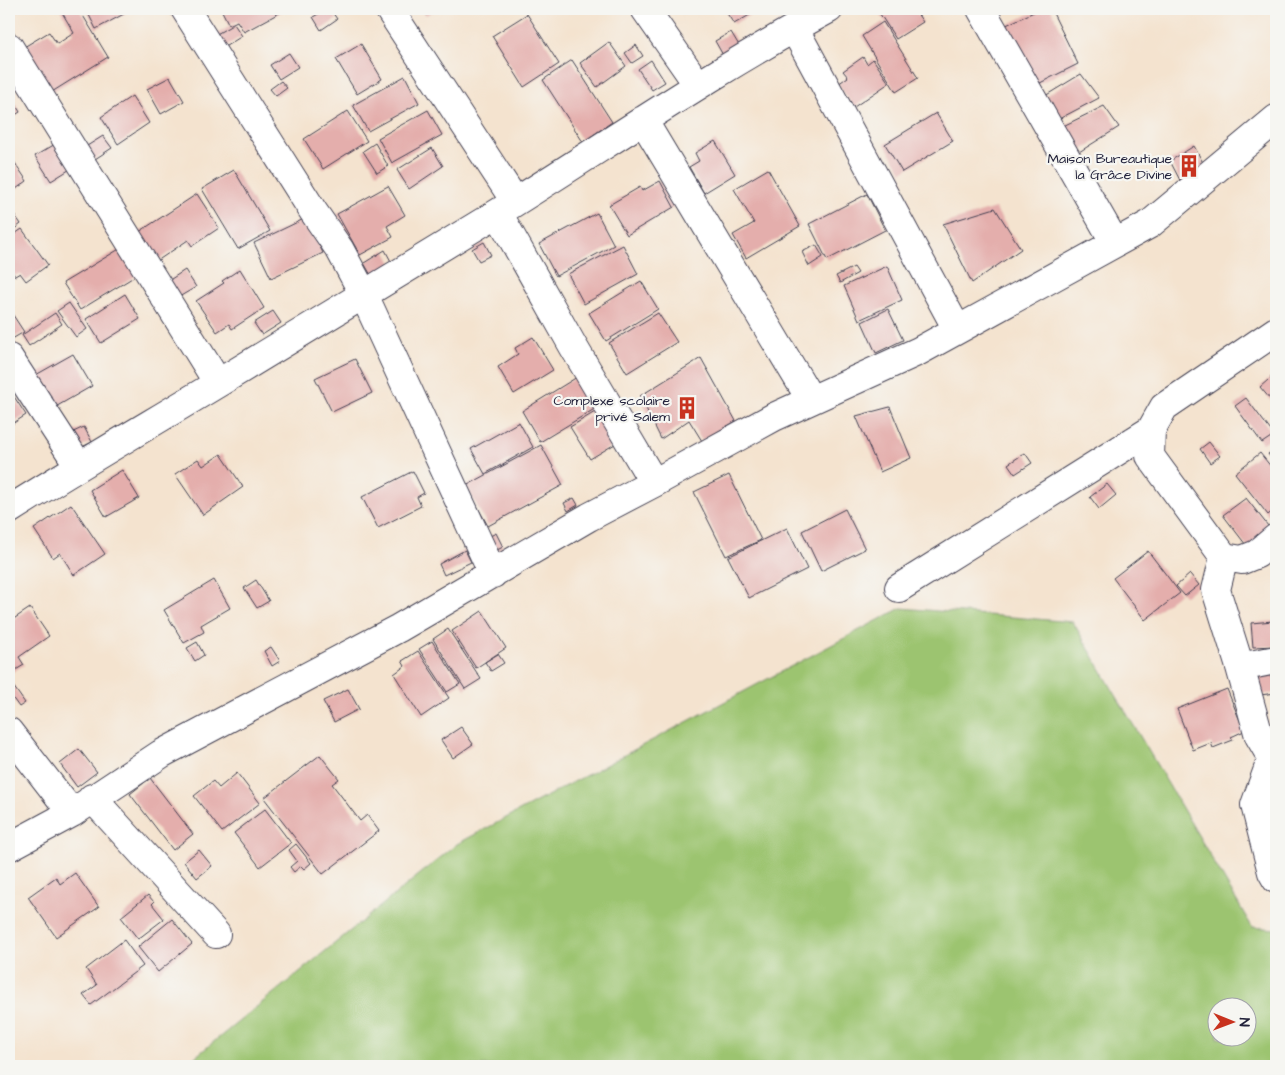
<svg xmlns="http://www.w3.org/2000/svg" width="1285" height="1075" font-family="'Architects Daughter',sans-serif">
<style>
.green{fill:#9cc470;stroke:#5f7356;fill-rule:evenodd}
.building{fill:#e4aeac}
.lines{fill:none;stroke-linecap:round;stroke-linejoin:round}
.street-casing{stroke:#423f51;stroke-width:30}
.street{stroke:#fff;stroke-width:28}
.labels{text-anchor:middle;stroke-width:4.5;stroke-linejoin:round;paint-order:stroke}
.poi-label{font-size:14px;fill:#22223b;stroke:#f6f6f2;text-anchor:end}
</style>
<rect width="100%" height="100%" fill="#f6f6f2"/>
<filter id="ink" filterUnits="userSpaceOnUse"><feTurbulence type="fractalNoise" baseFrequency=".02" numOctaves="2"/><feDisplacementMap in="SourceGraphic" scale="10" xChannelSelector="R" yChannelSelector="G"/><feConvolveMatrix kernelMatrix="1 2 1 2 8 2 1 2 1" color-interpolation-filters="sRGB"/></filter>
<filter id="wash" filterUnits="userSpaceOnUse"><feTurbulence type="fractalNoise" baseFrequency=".0096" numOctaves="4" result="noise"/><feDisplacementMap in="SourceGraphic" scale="20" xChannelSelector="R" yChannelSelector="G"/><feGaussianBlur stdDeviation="1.12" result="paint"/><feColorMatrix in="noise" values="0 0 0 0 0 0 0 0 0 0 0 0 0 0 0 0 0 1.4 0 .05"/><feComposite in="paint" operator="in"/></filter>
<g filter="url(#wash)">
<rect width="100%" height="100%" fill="#f4e3cf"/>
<path class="green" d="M901,608L1073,622L1252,927L1276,929V1066H184L457,844ZM1218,1008H1248V1038H1218Z"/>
<g id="blocks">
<path class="building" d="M60,9H79L108,57L47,95L19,50L49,32L57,44L74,33Z
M86,9H133L96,29Z
M221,9H281L283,11L244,32L237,21L229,25Z
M327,9H330L337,19L321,30L313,17Z
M422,9H437L426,15Z
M724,9H760L734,24Z
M882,9H914L923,22L896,39L878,11Z
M1040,9H1051L1078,64L1034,86L1000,28Z
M527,14L559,64L524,87L492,36Z
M883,22L918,78L896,92L862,36Z
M234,24L242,36L223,48L215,35Z
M731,32L740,47L724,57L715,41Z
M609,42L626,66L597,87L580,63Z
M361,44L382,79L357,94L336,59Z
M636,45L643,56L632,63L625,53Z
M289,53L298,67L279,79L270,65Z
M863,57L867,64L873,59L889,83L854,107L838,84L848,77L843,71Z
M572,60L612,122L583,142L543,80Z
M651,60L665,82L652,90L638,69Z
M1081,74L1099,98L1055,121L1040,99Z
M405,76L419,103L368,131L353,105Z
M170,77L184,101L161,114L147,89Z
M281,81L287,88L276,96L270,89Z
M9,93L20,112L9,119Z
M132,96L149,123L118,144L101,117Z
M1104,106L1119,127L1071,157L1057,129Z
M428,110L442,135L392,163L378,138Z
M348,111L367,141L323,169L304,139Z
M936,113L953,141L902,172L885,144Z
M103,136L112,148L95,159L87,146Z
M715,141L735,174L704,193L689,167L699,161L695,153Z
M57,143L72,168L51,181L35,156Z
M375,143L388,166L377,173L363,151Z
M1194,146L1208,172L1184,188L1170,161Z
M432,148L443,166L409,189L397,170Z
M9,154L27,181L9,194Z
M768,169L800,226L746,258L733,235L754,223L734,189Z
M234,170L270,231L238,249L202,189Z
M660,181L674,207L627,235L609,205L640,187L642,191Z
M388,186L405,215L387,226L393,237L360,255L337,214Z
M197,194L219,228L192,246L188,240L157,261L139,232Z
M867,194L885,230L827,260L809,224Z
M995,208L1021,249L972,283L943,224Z
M12,211L21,224L9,233V213Z
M597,213L614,245L556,276L539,244Z
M306,218L323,253L271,278L254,243Z
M22,229L48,265L26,281L20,273L15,276L9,268V238Z
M484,242L491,255L479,261L472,249Z
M623,245L638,274L584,304L568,274Z
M816,245L823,257L809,266L802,252Z
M121,248L137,275L80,310L63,283Z
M385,250L393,265L372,277L364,263Z
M887,266L902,300L859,320L844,286Z
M854,267L858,273L840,283L836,276Z
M240,269L264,308L232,329L229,324L217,332L196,301L224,283L222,281Z
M185,270L196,287L179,297L168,281Z
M641,281L658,309L606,341L589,313Z
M125,294L140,319L101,343L86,319Z
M69,303L87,329L76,337L57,311Z
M9,309L24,332L12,339L9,334Z
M888,309L903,340L876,353L862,322Z
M273,311L281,323L262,335L254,323Z
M55,313L62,324L29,346L22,335Z
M658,313L677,342L627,373L609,343Z
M533,337L553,370L514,394L498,367L518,354L515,348Z
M73,354L92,386L52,409L34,376Z
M701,358L736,421L702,441L689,420L661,439L640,396Z
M355,359L372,393L332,412L315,378Z
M1276,373V406L1260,387Z
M582,374L601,405L540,442L522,411Z
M9,389L26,415L9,426Z
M1246,398L1274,435L1262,443L1235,406Z
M605,406L625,438L590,459L570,427Z
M890,407L911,458L880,472L856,416Z
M519,422L533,447L485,474L471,449Z
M84,427L92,442L76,450L67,435Z
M1209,442L1220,456L1210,463L1200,449Z
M541,445L563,485L488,526L466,486Z
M1276,448V464L1268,454Z
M1025,453L1032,463L1015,474L1008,464Z
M1260,453L1276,473V508L1268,515L1235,473Z
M221,454L243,487L203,515L175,474L198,459L203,466Z
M122,470L139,498L106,517L90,490Z
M413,471L424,493L417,497L421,506L378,528L362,497Z
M729,475L761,540L726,556L694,492Z
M1107,484L1116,495L1099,509L1090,497Z
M574,498L578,505L568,511L564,503Z
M1246,498L1272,531L1249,549L1223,515Z
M71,504L105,554L74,575L60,553L53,558L34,529Z
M845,509L865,549L821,571L802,531Z
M787,528L807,569L749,598L728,557Z
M496,533L503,547L493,552L486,538Z
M465,550L471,562L444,575L439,564Z
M1148,551L1180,593L1145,620L1113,578Z
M1190,574L1199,585L1185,596L1176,586Z
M214,580L230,608L201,625L204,632L184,643L164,610Z
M256,580L269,601L257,608L244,588Z
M30,608L49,636L19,657L24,665L9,674V622Z
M482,611L506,648L476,668L452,631Z
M1273,621L1275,646L1253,647L1251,623Z
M448,629L481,679L465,689L433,639Z
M432,641L460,684L447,692L419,649Z
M197,642L204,655L195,661L187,648Z
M271,647L280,661L272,666L264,651Z
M418,651L449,698L421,717L394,674L405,666L402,661Z
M498,654L504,663L491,671L485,662Z
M1276,671V693L1260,695L1258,674Z
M11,683L25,703L19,707L9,693V684Z
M348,689L359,709L334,722L323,701Z
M1227,689L1244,731L1231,737L1233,740L1213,748L1211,743L1193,750L1177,709Z
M461,727L473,744L453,758L441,740Z
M79,749L97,772L77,787L60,764Z
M320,755L339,779L332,784L360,821L367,815L379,831L323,874L264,798Z
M237,773L260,803L222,832L194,796L213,781L219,788Z
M150,778L193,834L173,850L130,794Z
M265,809L291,843L260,867L234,833Z
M296,844L311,863L304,869L301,866L294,872L290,867L297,861L289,850Z
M199,850L212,866L197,878L184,862Z
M75,873L99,907L56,937L28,897L56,877L60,884Z
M148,895L154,902L152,904L164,919L138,939L121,917Z
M172,919L192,944L158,972L138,947Z
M124,940L143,966L91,1005L83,995L97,985L86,969Z"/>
</g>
</g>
<g filter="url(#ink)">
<use href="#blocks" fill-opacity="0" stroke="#423f51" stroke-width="1"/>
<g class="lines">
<defs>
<path id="street" d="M185,9L313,211L340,250L364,295L493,574
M389,9L515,201
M645,9L698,85
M981,9L1115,243
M794,28L957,329
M9,47L218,383
M643,120L811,400
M498,213L573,346L654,483
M1276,331L1164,407L1151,430L1150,456L1224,557L1242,560L1257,554L1276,538
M9,358L79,466
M9,510C78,466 149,425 220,382C312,327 404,271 496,214C607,145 714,71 829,9
M1224,557L1216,590L1240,667L1259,736L1276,765
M899,588L1151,430
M1240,667L1276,660
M9,732L72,813
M1272,758L1255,805L1272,872L1276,879
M92,798L216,934
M9,847L72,813L161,754L399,628L589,517L654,483L774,417L919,351L1150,224L1276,119"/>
</defs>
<use href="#street" class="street-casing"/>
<use href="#street" class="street"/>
</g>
</g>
<defs>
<symbol id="building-bare" viewBox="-9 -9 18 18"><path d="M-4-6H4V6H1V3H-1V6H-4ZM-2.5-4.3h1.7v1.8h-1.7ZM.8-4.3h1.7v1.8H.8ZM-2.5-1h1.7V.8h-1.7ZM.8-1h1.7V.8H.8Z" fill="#c8321e" stroke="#f6f6f2" stroke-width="2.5" paint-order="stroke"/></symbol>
</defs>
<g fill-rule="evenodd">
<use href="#building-bare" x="1173" y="150" width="32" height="32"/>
<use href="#building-bare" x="671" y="392" width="32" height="32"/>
</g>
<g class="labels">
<g class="poi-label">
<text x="1172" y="163">Maison Bureautique<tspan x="1172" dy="16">la Grâce Divine</tspan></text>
<text x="670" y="405">Complexe scolaire<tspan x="670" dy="16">privé Salem</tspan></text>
</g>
</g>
<rect width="1285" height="1075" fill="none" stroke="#f6f6f2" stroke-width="30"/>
<g transform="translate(1232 1022) rotate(91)"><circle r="24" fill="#f6f6f2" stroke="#a1a1a9"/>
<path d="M0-4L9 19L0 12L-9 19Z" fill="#c8321e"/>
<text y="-8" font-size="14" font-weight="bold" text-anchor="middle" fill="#22223b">N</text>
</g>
</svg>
